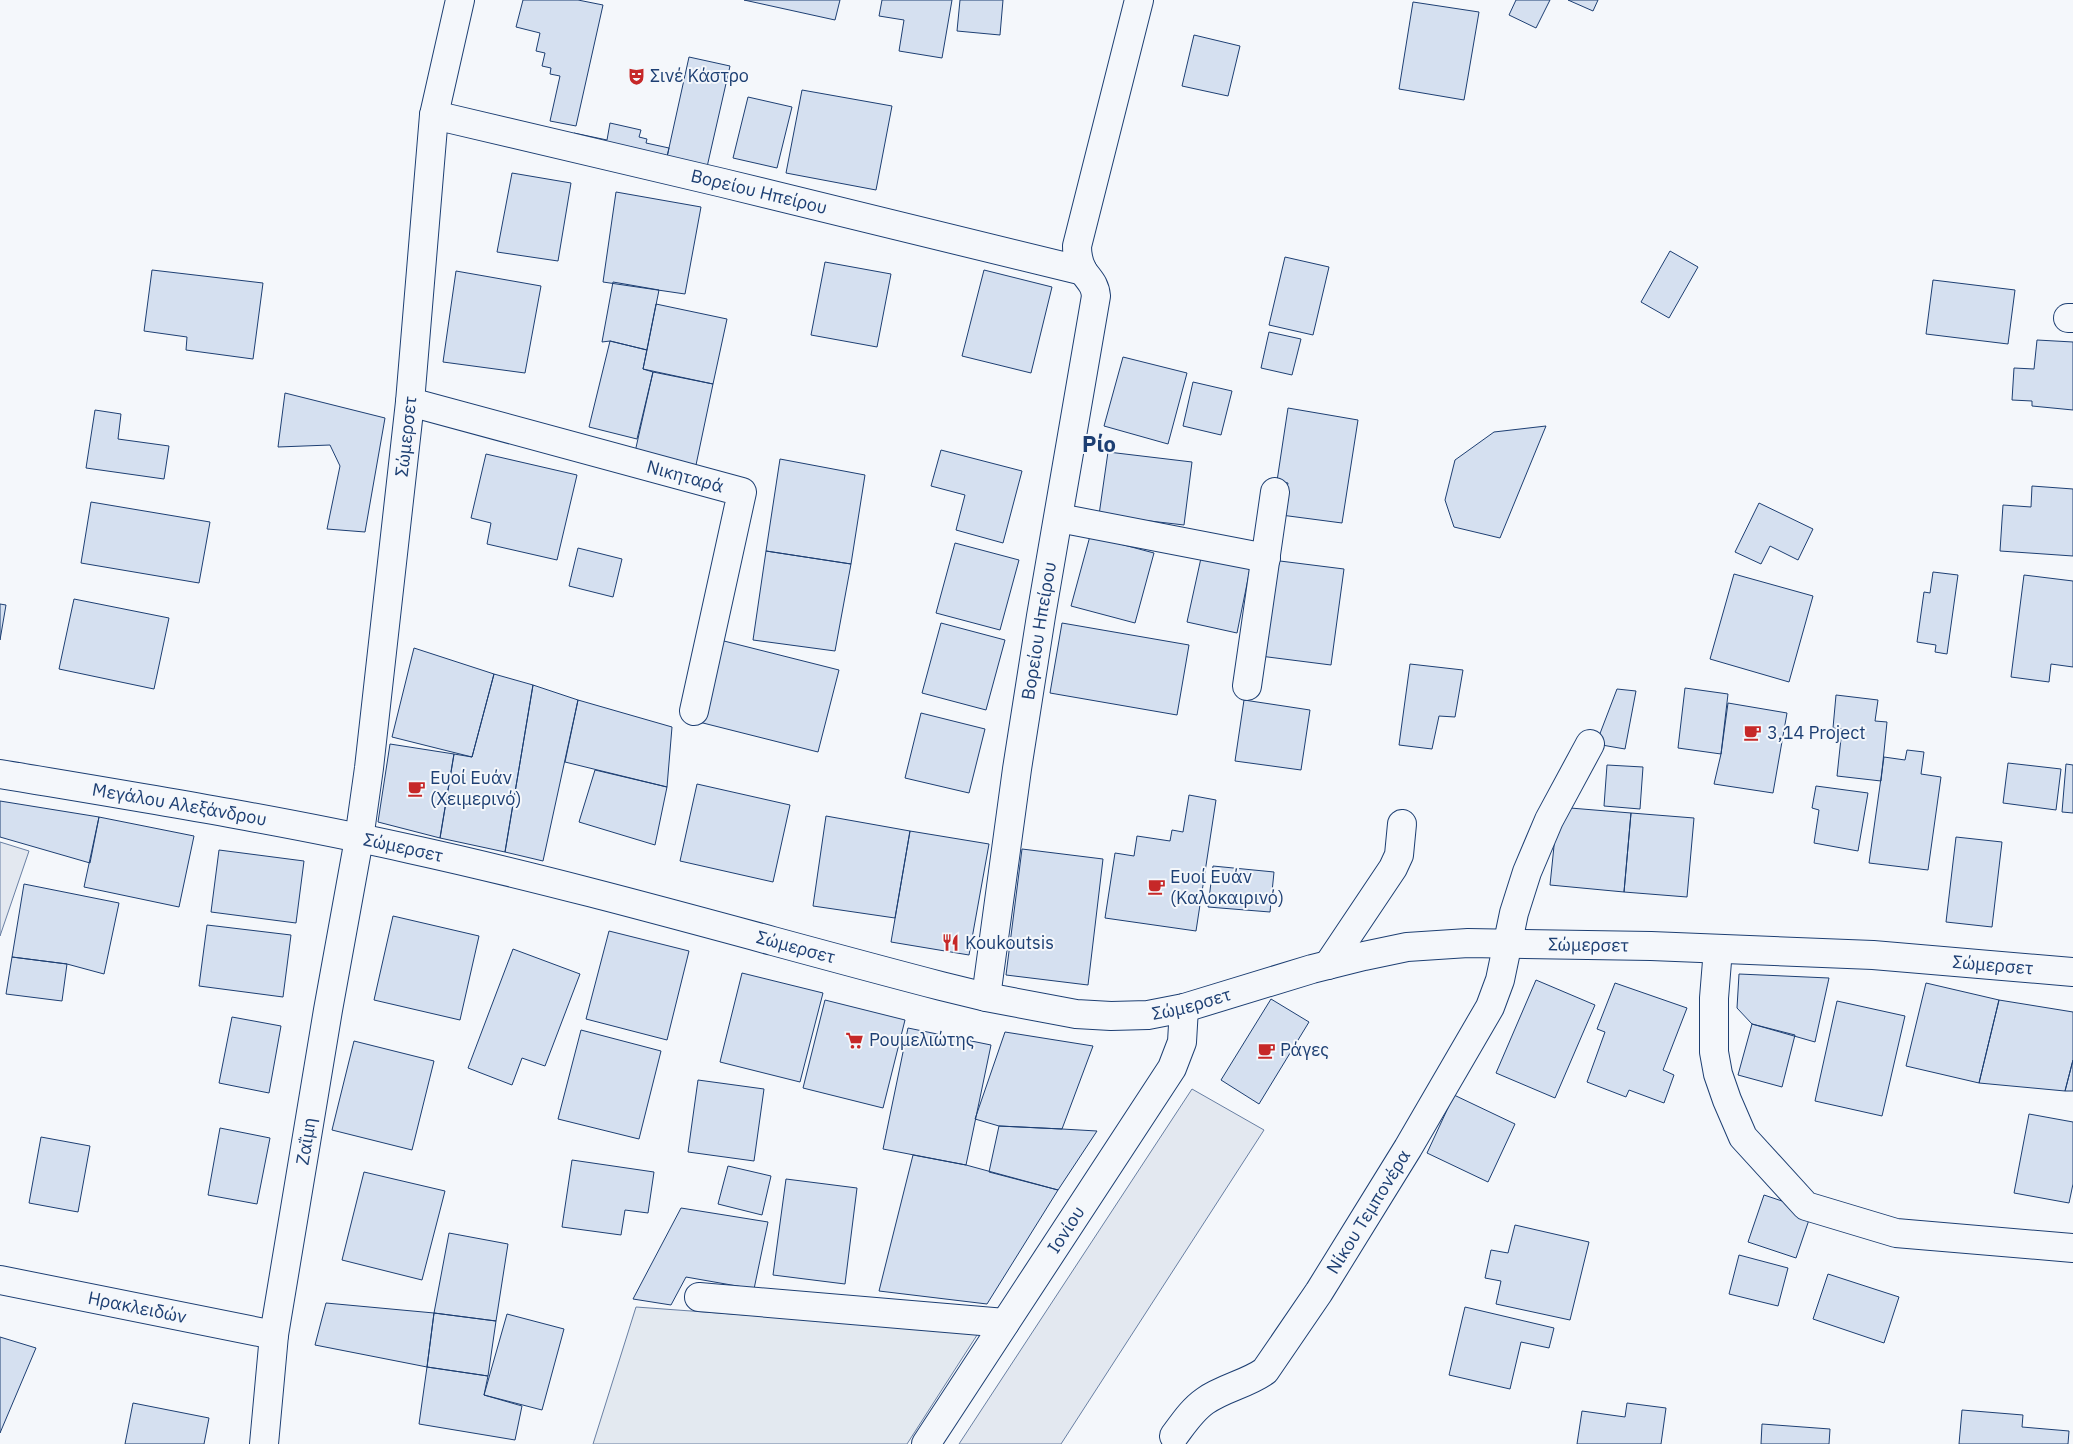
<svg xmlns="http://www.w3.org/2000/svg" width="2073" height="1444" font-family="'IBM Plex Sans',sans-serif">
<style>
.green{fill:#e3e9f0;stroke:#687fa3}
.parking{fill:#e3e8f0;stroke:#687fa3}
.building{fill:#d5e0f0;stroke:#1d3f73}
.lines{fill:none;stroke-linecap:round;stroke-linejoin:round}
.minor-casing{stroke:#1d3f73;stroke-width:30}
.minor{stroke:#f4f7fb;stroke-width:28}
.labels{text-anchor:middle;stroke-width:4;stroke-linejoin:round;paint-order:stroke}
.poi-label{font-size:18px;fill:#1d3f73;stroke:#f4f7fb;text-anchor:start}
.street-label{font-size:18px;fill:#1d3f73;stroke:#f4f7fb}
.district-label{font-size:22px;font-weight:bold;fill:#1d3f73;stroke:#f4f7fb}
</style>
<rect width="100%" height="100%" fill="#f4f7fb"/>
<path class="green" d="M636,1307L979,1332L907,1444H593Z"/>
<path class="parking" d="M0,842L29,851L0,936Z
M1192,1089L1264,1130L1061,1444H959Z"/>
<path class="building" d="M523,0H578L603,5L576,126L550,121L560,76L550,74L551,68L542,66L545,53L536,51L540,33L516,27Z
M744,0H840L835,20Z
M882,0H952L942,58L899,51L904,20L879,16Z
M960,0H1003L1000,35L957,31Z
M1516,0H1550L1536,28L1509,15Z
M1568,0H1598L1593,11Z
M1413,2L1479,12L1464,100L1399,89Z
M1194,35L1240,46L1228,96L1182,86Z
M689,57L730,66L707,167L667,157Z
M802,90L892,106L876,190L786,173Z
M748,97L792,107L777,168L733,158Z
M610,123L641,130L639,137L647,139L646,143L669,148L667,157L573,137L574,133L607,140Z
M512,173L571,183L558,261L497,252Z
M616,192L701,207L685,294L603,282Z
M1670,251L1698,267L1669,318L1641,302Z
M1285,257L1329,267L1313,335L1269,325Z
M825,262L891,274L877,347L811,335Z
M152,270L263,283L253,359L186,350L187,337L144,331Z
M984,270L1052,287L1031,373L962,356Z
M456,271L541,286L525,373L443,362Z
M1933,280L2015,290L2008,344L1926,334Z
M613,282L659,290L647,350L610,341L602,342Z
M656,304L727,319L713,384L643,369Z
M1269,332L1301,339L1292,375L1261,368Z
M2037,340L2073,342V410L2032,406V401L2012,400L2014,368L2034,369Z
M610,341L647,350L643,369L653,372L637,439L589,427Z
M1123,357L1187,373L1168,444L1104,426Z
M653,372L713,384L696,465L635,452Z
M1193,382L1232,391L1221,435L1183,426Z
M285,393L385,418L365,532L327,529L340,466L330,445L278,447Z
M1288,408L1358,420L1342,523L1281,515L1288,483L1277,481Z
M95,410L121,414L118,439L169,446L164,479L86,468Z
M1546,426L1500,538L1454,527L1445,500L1455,460L1494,432Z
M941,450L1022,471L1003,543L956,530L965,495L931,486Z
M1108,452L1192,462L1184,525L1099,515Z
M486,454L577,475L557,560L487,544L491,523L471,518Z
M780,459L865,475L851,564L766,551Z
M2032,486L2073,489V556L2000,551L2003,505L2031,507Z
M91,502L210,522L199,583L81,563Z
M1759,503L1813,529L1798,560L1770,546L1761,564L1735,552Z
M1090,536L1154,553L1135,623L1071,606Z
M955,543L1019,560L1000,630L936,613Z
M578,548L622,559L613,597L569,586Z
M766,551L851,564L835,651L753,640Z
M1201,558L1250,569L1237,633L1187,622Z
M1272,560L1344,569L1331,665L1260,656Z
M1933,572L1958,575L1947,654L1935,652L1936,645L1917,642L1924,592L1930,593Z
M1734,574L1813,596L1789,682L1710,659Z
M2024,575L2073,581V667L2051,664L2049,682L2011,677Z
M74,599L169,618L154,689L59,669Z
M0,604L6,605L0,640Z
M941,623L1005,640L986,710L922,693Z
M1062,623L1189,645L1177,715L1050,693Z
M720,640L839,670L818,752L699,722Z
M414,648L494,674L472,757L392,737Z
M1410,664L1463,670L1455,717L1439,716L1432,749L1399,745Z
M494,674L533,685L505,852L440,838L454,754L472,757Z
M533,685L578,700L543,861L505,852Z
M1685,688L1728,694L1721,754L1678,748Z
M1617,689L1636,691L1625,749L1596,744Z
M1836,695L1878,700L1875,721L1887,722L1881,781L1837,776L1842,729L1833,728Z
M578,700L672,727L667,787L565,762Z
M1244,700L1310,710L1301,770L1235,761Z
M1728,703L1787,713L1773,793L1714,784L1721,754Z
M921,713L985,729L969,793L905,778Z
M390,744L454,754L440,838L378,822Z
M1907,750L1924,752L1921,774L1941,777L1928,870L1869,863L1884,757L1905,760Z
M2008,763L2061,769L2056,810L2003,803Z
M2066,764L2073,765V813L2062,812Z
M1607,765L1643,767L1640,809L1604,806Z
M595,770L667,787L655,845L579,822Z
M697,784L790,805L773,882L680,861Z
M1816,786L1868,793L1858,851L1814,843L1819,810L1812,808Z
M1189,795L1216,800L1196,931L1105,918L1115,853L1134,856L1137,836L1170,841L1172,830L1183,832Z
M0,801L99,817L90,863L0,837Z
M1558,807L1631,813L1624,892L1550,885Z
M1631,813L1694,818L1687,897L1624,892Z
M826,816L910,831L895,918L813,906Z
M99,817L194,836L179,907L84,887Z
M910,831L989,844L969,955L891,942Z
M1956,837L2002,842L1992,927L1946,922Z
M1022,849L1103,859L1088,985L1006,975Z
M219,850L304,861L296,923L211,912Z
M1213,866L1274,872L1270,912L1208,907Z
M24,884L119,903L104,974L67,964L12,957Z
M393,916L479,936L460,1020L374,1000Z
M207,925L291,935L283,997L199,986Z
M609,931L689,951L667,1040L586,1019Z
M513,949L580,974L545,1066L522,1058L512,1085L468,1068Z
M12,957L67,964L62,1001L6,994Z
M742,973L823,993L800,1082L720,1062Z
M1739,974L1829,978L1815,1042L1752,1024L1737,1008Z
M1536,980L1595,1005L1555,1098L1496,1073Z
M1615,983L1687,1008L1663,1070L1674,1075L1664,1103L1629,1090L1626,1097L1587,1082L1605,1032L1597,1029Z
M1926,983L1999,1000L1979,1083L1906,1066Z
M1271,999L1309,1022L1259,1104L1221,1080Z
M825,1000L905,1020L883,1108L803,1088Z
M1999,1000L2073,1012V1060L2065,1091L1979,1083Z
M1837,1001L1905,1016L1882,1116L1815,1101Z
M232,1017L281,1026L269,1093L219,1083Z
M1752,1024L1795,1035L1782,1087L1738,1075Z
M908,1028L991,1045L966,1165L883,1149Z
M581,1030L661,1051L639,1139L558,1119Z
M1005,1032L1093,1046L1062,1129L999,1126L975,1119Z
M354,1041L434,1061L412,1150L332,1130Z
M2073,1060V1091H2065Z
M698,1080L764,1089L754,1161L688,1152Z
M1454,1095L1515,1124L1488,1182L1427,1153Z
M2029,1114L2073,1122V1184L2069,1203L2014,1193Z
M999,1126L1062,1129L1097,1131L1058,1190L989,1172Z
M220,1128L270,1138L257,1204L208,1195Z
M41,1137L90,1146L78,1212L29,1203Z
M913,1155L966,1165L1058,1190L987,1304L879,1291Z
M572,1160L654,1172L648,1213L625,1210L621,1235L562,1227Z
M728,1166L771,1176L762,1215L718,1204Z
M364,1172L445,1191L422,1280L342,1260Z
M786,1179L857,1188L845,1284L773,1275Z
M1764,1195L1812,1211L1796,1258L1748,1242Z
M681,1208L768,1222L754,1289L686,1277L671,1305L633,1299Z
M1515,1225L1589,1242L1570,1320L1496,1304L1501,1281L1485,1278L1491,1250L1508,1253Z
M449,1233L508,1244L496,1321L434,1313Z
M1739,1255L1788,1268L1778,1306L1729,1294Z
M1828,1274L1899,1297L1884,1343L1813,1319Z
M326,1303L434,1313L427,1367L315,1345Z
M1465,1307L1554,1328L1549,1348L1521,1342L1510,1389L1449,1375Z
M434,1313L496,1321L488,1376L427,1367Z
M507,1314L564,1329L542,1410L484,1395Z
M0,1337L36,1348L0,1433Z
M427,1367L488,1376L484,1395L522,1406L515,1440L419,1424Z
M133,1403L209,1418L204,1444H125Z
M1627,1403L1666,1408L1661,1444H1577L1582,1411L1625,1417Z
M1962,1410L2023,1415L2022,1427L2069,1431L2068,1444H1959Z
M1762,1424L1830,1429L1829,1444H1761Z"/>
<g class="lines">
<defs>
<g id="minor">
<path id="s1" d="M434,115L723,183L1083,271"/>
<path d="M2068,318H2073"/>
<path id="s2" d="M410,402L742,492L694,711"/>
<path d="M1059,518L1266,558"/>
<path d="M1247,686L1275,492"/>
<path id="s3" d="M0,774C137,797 275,819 410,849C588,888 764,940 941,986L986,997L1076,1014L1111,1016L1148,1015L1184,1008L1312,969L1364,956L1407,947L1468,943L1651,946L1873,955L2073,972"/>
<path d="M1718,949L1714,998V1052L1718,1074L1727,1100L1743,1137L1806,1206L1896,1233L2073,1248"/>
<path d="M1328,965L1393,868L1399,855L1402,824"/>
<path id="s4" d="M986,997L1017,769L1041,616L1096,296C1095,284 1089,280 1083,271C1079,264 1077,254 1077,246L1139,0"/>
<path id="s5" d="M0,1280L274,1335"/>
<path d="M699,1297L1005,1323"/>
<path id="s6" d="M1174,1436C1183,1424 1192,1410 1205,1401C1223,1388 1247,1384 1265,1371L1319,1292L1408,1148L1490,1007L1500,980L1514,913L1527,872L1549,820L1590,744"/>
<path id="s7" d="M264,1444L274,1335L328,1010L359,839L369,768L410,402L434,115L460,0"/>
<path id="s8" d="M926,1444L1172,1068L1182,1042L1184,1008"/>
</g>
</defs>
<use href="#minor" class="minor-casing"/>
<use href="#minor" class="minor"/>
</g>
<defs>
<symbol id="theatre-bare" viewBox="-9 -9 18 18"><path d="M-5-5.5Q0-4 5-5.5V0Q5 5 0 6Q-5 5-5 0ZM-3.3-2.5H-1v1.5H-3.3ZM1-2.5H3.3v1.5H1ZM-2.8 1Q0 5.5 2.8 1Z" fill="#c62828" stroke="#f4f7fb" stroke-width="2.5" paint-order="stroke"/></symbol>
<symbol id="cafe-bare" viewBox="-9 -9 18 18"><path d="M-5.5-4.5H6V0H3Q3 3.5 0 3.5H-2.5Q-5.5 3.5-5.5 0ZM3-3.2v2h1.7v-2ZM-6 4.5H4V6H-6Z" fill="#c62828" stroke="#f4f7fb" stroke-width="2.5" paint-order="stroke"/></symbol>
<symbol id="restaurant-bare" viewBox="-9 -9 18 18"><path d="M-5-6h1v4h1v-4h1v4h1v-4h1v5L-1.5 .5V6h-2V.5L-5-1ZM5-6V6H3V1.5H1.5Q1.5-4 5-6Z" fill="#c62828" stroke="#f4f7fb" stroke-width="2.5" paint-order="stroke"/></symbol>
<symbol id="supermarket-bare" viewBox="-9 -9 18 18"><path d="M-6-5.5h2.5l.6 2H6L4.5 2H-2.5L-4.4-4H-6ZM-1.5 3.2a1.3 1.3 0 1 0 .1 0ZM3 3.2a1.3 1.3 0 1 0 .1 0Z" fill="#c62828" stroke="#f4f7fb" stroke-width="2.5" paint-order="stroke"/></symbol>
</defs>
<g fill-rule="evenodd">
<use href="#theatre-bare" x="624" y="64" width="25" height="25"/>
<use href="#cafe-bare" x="1740" y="720" width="25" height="25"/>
<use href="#cafe-bare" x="404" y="776" width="25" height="25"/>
<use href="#cafe-bare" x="1144" y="874" width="25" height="25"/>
<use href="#restaurant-bare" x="938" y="930" width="25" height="25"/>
<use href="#supermarket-bare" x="842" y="1028" width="25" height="25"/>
<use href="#cafe-bare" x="1254" y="1038" width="25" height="25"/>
</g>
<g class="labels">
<g class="poi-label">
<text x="650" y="82">Σινέ Κάστρο</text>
<text x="1767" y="739">3,14 Project</text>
<text x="430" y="784">Ευοί Ευάν<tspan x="430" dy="21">(Χειμερινό)</tspan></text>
<text x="1170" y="883">Ευοί Ευάν<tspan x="1170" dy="21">(Καλοκαιρινό)</tspan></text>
<text x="965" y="949">Koukoutsis</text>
<text x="869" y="1046">Ρουμελιώτης</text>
<text x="1280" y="1056">Ράγες</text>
</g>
<g class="street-label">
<text dy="6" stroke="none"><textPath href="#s1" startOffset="334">Βορείου Ηπείρου</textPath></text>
<text dy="6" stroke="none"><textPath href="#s7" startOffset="1018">Σώμερσετ</textPath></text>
<text dy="6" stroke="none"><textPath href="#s2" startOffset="285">Νικηταρά</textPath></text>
<text dy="6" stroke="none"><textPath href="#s4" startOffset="370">Βορείου Ηπείρου</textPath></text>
<text dy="6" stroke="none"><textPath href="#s3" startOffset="182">Μεγάλου Αλεξάνδρου</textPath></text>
<text dy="6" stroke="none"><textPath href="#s3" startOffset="410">Σώμερσετ</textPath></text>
<text dy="6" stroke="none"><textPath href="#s3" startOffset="1625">Σώμερσετ</textPath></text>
<text dy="6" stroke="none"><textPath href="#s3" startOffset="815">Σώμερσετ</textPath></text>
<text dy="6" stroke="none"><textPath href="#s3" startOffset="2030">Σώμερσετ</textPath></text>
<text dy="6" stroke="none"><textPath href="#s3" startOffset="1220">Σώμερσετ</textPath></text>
<text dy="6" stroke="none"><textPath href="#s7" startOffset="306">Ζαΐμη</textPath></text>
<text dy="6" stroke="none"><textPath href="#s6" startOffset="304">Νίκου Τεμπονέρα</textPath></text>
<text dy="6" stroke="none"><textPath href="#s8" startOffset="256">Ιονίου</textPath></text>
<text dy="6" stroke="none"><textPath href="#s5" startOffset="140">Ηρακλειδών</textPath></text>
</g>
<g class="district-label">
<text x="1099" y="452">Ρίο</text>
</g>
</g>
</svg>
